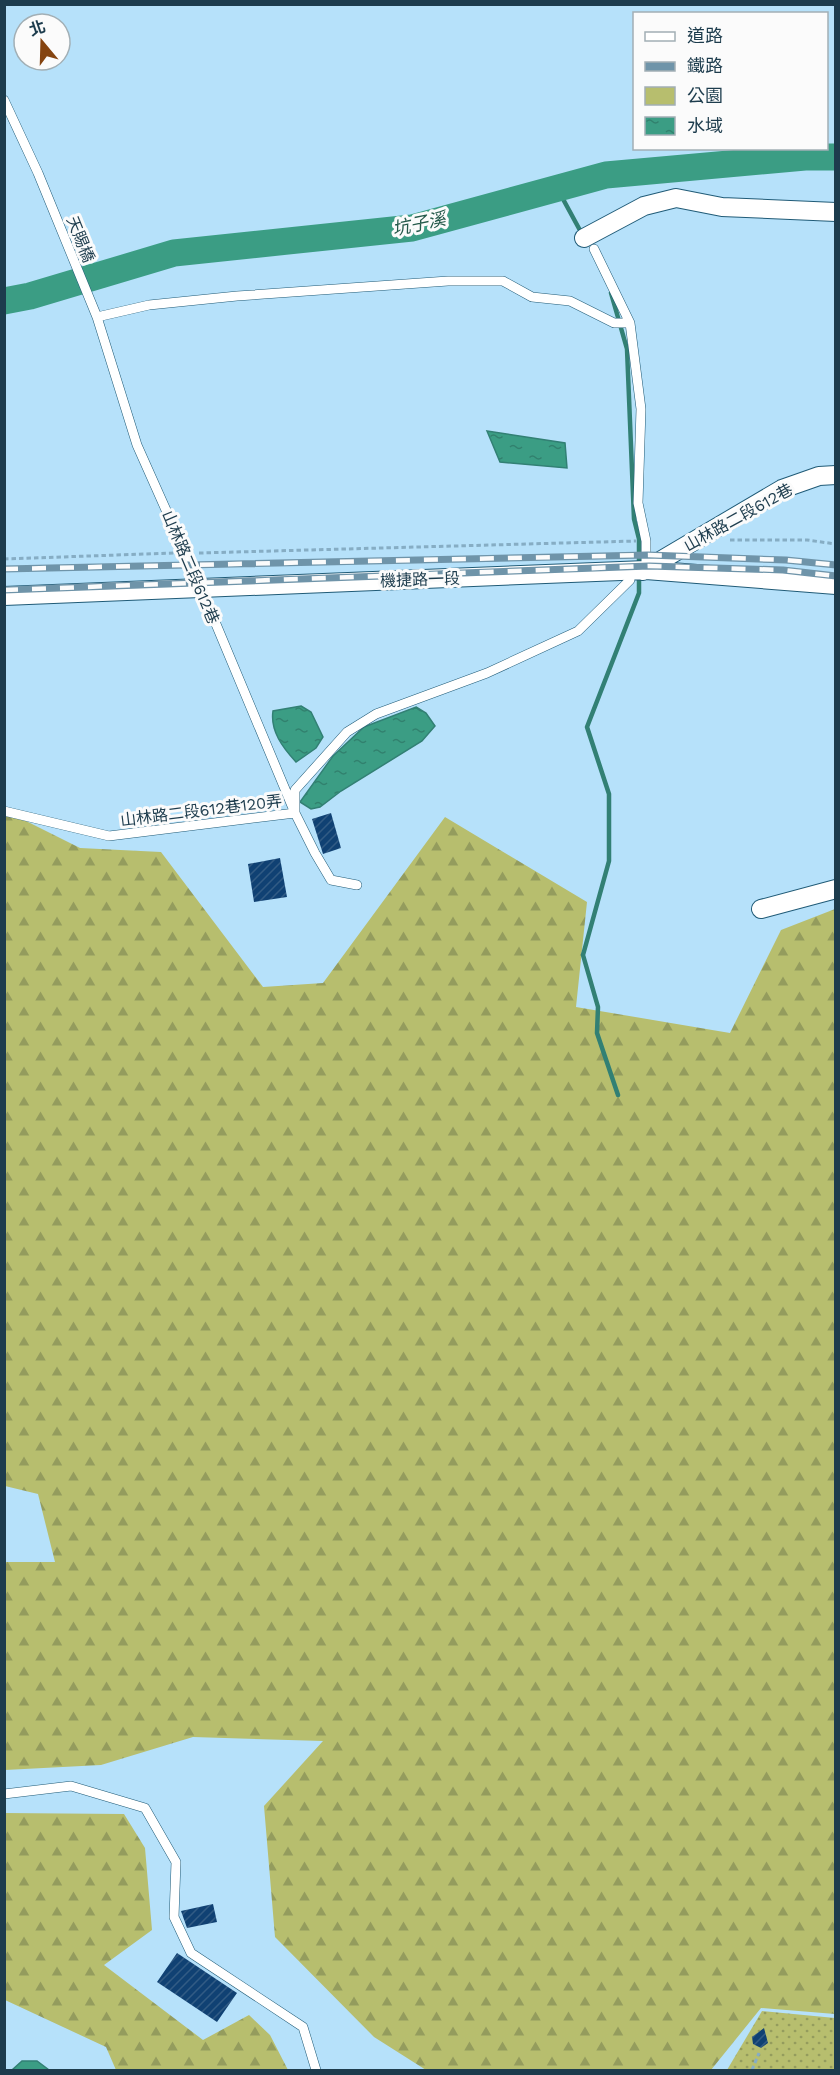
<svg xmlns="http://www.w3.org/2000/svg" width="840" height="2075" font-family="'Work Sans','Noto Sans TC',sans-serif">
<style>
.green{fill:url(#green-dots)}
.forest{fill:url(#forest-firs)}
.water{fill:url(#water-ripples);stroke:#328074;stroke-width:1.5}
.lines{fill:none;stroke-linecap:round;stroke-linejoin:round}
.stream{stroke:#328074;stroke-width:4.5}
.river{stroke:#3b9d84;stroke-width:27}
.building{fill:url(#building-hatch)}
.service-casing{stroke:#205b77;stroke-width:10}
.minor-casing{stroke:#205b77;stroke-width:20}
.path{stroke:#86adc4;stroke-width:3;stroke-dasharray:4.5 3;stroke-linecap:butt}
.service{stroke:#fff;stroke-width:9}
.minor{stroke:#fff;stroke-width:18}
.rail-casing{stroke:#6f94a9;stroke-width:7}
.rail{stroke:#fbfbfb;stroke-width:4.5;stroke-dasharray:14;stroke-linecap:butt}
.labels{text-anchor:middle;stroke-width:6;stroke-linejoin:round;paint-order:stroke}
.street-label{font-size:16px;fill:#1d3c4d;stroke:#fbfbfb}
.water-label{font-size:18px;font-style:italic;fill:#24594a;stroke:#fbfbfb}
</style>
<defs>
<pattern id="green-dots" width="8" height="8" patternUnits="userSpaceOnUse" patternTransform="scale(1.5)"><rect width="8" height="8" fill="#b7be6e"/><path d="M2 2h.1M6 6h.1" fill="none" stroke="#949c5d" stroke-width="1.8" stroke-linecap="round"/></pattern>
<pattern id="forest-firs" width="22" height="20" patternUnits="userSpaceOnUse" patternTransform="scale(1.5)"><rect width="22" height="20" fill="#b7be6e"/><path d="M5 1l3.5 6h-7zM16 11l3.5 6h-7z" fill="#949c5d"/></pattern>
<pattern id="water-ripples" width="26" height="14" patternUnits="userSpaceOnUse" patternTransform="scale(1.5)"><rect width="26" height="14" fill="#3b9d84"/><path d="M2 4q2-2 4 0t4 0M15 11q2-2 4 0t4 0" fill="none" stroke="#31816e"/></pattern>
<pattern id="building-hatch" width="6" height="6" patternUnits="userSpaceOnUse" patternTransform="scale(1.5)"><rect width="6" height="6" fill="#104173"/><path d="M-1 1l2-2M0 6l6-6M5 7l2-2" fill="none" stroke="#325b84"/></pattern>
</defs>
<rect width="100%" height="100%" fill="#b6e1fa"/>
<path class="green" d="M762,2011L835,2018V2070H727Z"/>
<path class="forest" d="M4,810L80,848L161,852L263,987L323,983L445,817L587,902L576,1007L730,1033L781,930L835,909V2014L761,2008L711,2070H426L374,2037L275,1937L264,1806L323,1741L193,1737L101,1765L5,1770V1562H55L38,1494L5,1486Z
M4,1813L124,1814L145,1848L152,1930L104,1965L203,2040L249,2015L270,2035L288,2070H116L106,2047L5,2000Z"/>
<path class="water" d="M487,431L565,443L567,468L500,462Z
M301,706L311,712L323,737L316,748L296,762C283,748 270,731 273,711Z
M416,707L426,713L435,726L422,741L341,791L320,807L311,809L300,802L333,756L364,727Z
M22,2061H37L49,2070H12Z"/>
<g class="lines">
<path class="stream" d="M557,188L582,234
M611,293L627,349L634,519L639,539V566
M618,1095L597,1033L598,1007L583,955L609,861V794L587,727L639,593V574"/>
<path class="river" d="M4,301L30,296L174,253L412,228L606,175L805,157H836"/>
</g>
<path class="building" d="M331,813L341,848L323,854L312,819Z
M280,858L287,897L254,902L248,864Z
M213,1904L217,1922L187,1928L181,1911Z
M177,1953L237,1993L217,2022L157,1982Z
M764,2028L768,2043L761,2048L753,2044L752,2037Z"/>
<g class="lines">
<defs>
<path id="service" d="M4,100L38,173L97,317L137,445L203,593L295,813L315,853L331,880L357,885
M594,249L630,323L641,409L638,503L646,541V570
M97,317L149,305L237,296L448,281H503L532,297L570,301L614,323H630
M4,811L109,836L295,813V790L347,732L376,714L487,673L578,631L630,580
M4,1794L71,1786L145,1808L176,1862L174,1917L191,1953L303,2027L316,2070"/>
<path id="minor" d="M584,238L644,206L676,198L722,207L836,212
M643,571L782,489L819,476L836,475
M4,596L646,570L836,585
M761,909L836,889"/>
</defs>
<use href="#service" class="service-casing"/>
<use href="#minor" class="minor-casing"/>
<path class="path" d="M730,540H807L836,544
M199,553L636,541
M4,559L174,553
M752,2070L759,2053"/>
<use href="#service" class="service"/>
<use href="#minor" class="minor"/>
<defs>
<path id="rail" d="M4,569L648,555L786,560L836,565
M4,590L649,566L783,570L836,576"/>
</defs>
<use href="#rail" class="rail-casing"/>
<use href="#rail" class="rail"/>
</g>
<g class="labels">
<g class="street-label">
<text transform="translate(81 239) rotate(68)" y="6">天賜橋</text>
<text transform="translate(738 517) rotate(-29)" y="6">山林路二段612巷</text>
<text transform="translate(191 567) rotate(67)" y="6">山林路二段612巷</text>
<text transform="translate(420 579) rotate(-2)" y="6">機捷路一段</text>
<text transform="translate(201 810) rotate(-7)" y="6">山林路二段612巷120弄</text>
</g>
<g class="water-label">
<text transform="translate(419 224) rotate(-12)" y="6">坑子溪</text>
</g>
</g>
<rect width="840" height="2075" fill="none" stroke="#1d3c4d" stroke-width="12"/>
<rect x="633" y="12" width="195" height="138" fill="#fbfbfb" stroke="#a2afb5" stroke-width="1.5"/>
<rect x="645" y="32" width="30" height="9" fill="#ffffff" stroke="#a2afb5" stroke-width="1.5"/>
<text x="687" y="42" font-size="18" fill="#1d3c4d">道路</text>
<rect x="645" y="62" width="30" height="9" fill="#6f94a9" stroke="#a2afb5" stroke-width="1.5"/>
<text x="687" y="72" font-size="18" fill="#1d3c4d">鐵路</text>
<rect x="645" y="87" width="30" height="18" fill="#b7be6e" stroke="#a2afb5" stroke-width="1.5"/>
<text x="687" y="102" font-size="18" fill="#1d3c4d">公園</text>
<rect x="645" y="117" width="30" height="18" fill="url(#water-ripples)" stroke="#a2afb5" stroke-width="1.5"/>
<text x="687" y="132" font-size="18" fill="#1d3c4d">水域</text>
<g transform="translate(42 42) rotate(341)"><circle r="28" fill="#fbfbfb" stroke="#a2afb5" stroke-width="1.5"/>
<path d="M0-4.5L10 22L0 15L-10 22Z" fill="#854410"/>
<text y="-9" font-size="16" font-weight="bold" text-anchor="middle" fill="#1d3c4d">北</text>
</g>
</svg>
